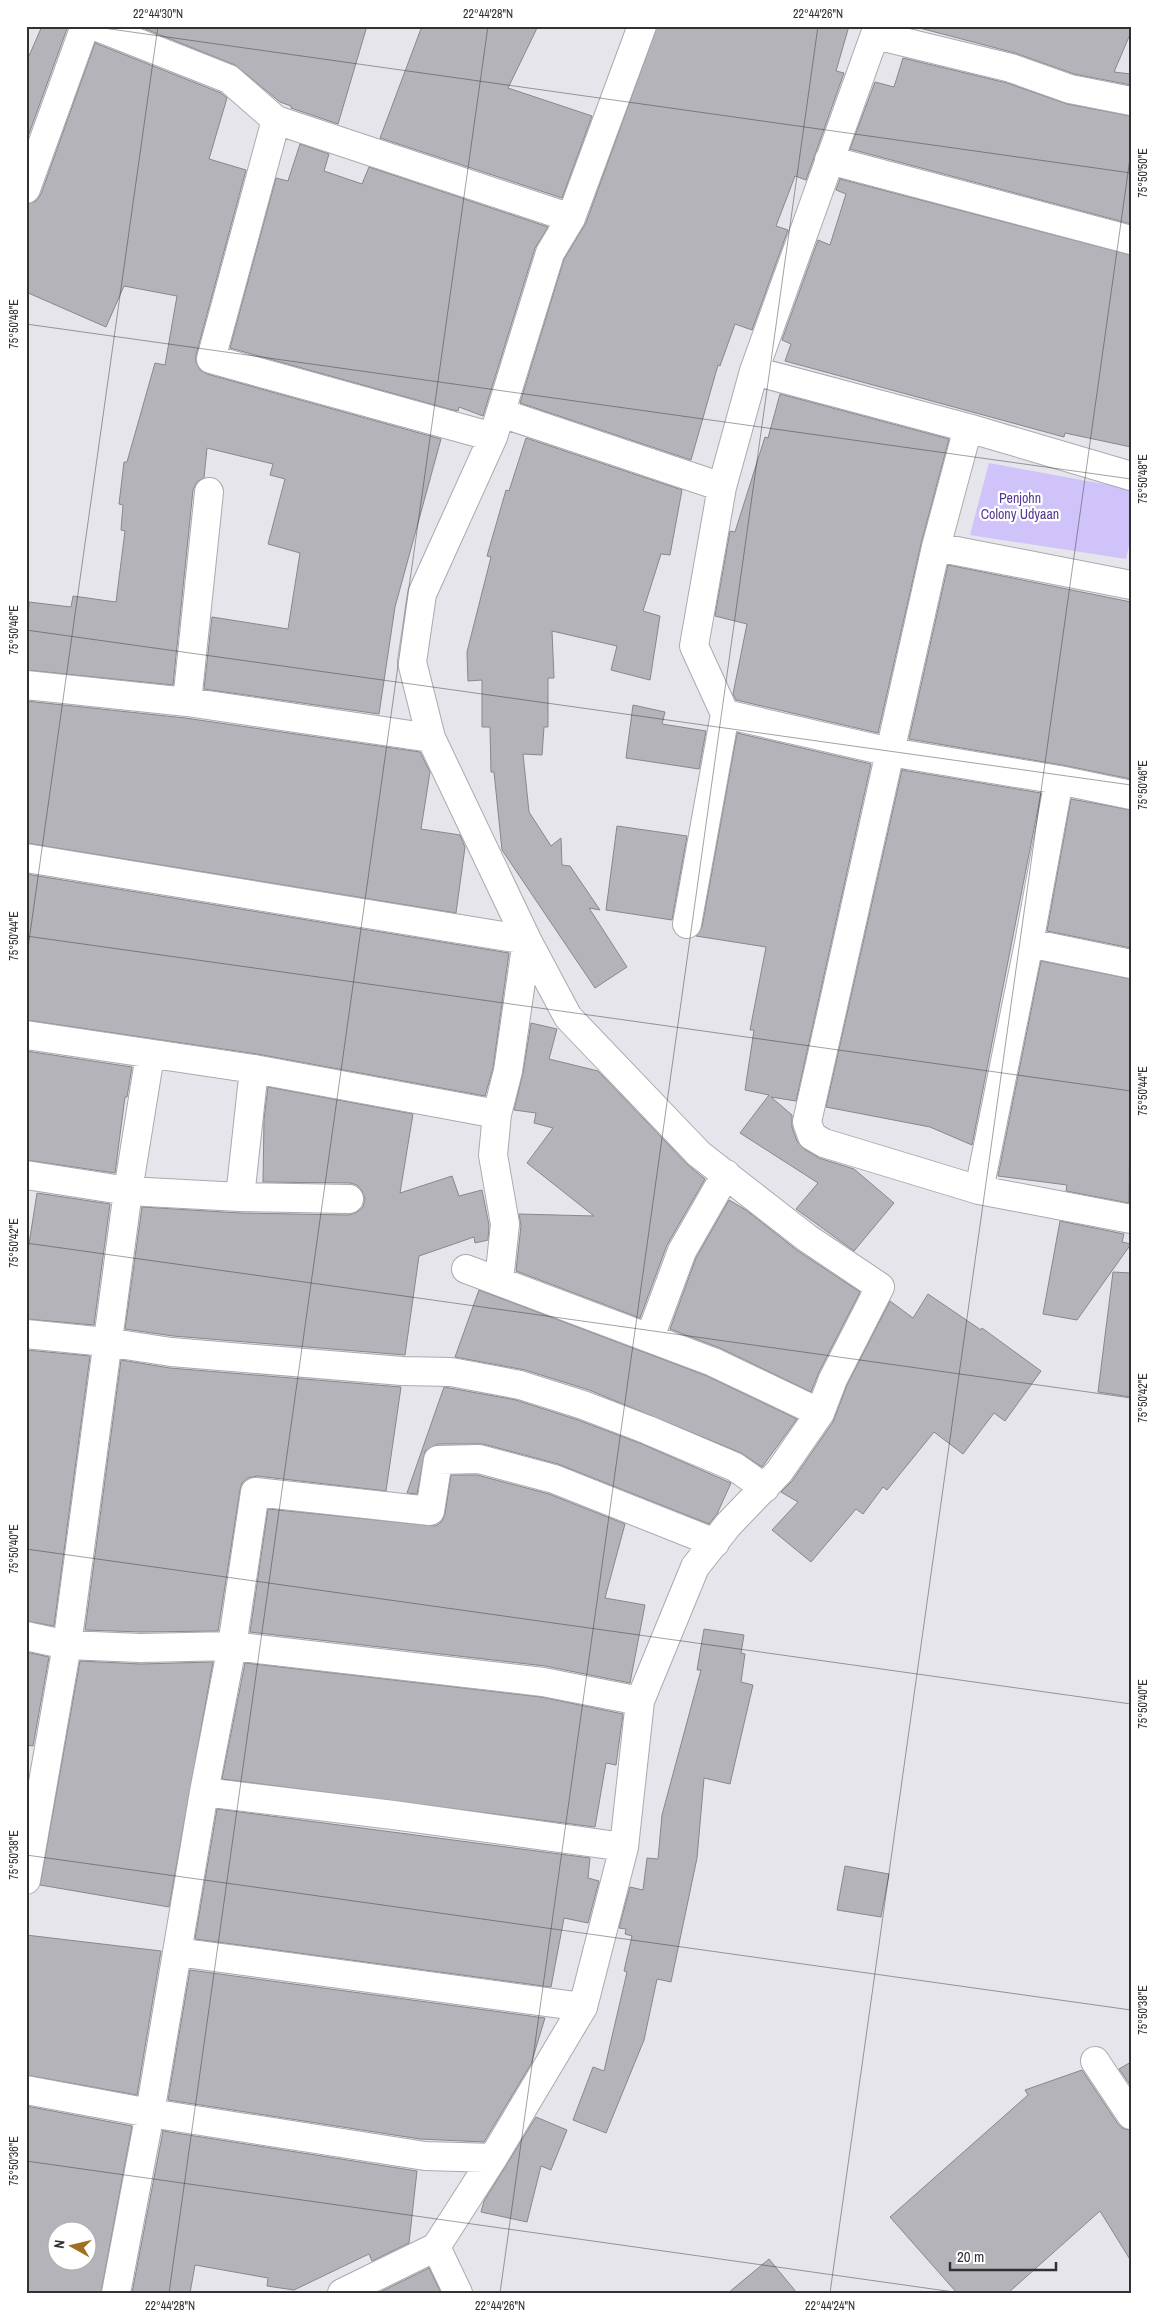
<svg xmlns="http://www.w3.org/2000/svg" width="1157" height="2319" font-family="'Archivo Narrow',sans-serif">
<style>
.green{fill:#cfc3fa}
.building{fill:#b4b3b9;stroke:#88878d;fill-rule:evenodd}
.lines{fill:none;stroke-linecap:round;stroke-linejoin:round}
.minor-casing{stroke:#aba9af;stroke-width:30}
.minor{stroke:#fff;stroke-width:28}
.ticks{fill:none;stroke:#313033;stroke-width:1;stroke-opacity:0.45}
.labels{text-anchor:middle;stroke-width:4.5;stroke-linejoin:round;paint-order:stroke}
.park-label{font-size:14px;fill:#553990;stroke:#fff}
.neatline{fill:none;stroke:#313033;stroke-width:2}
.ticks-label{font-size:12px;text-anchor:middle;fill:#313033}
</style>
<rect width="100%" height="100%" fill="#e6e5eb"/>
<path class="green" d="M989,463L1131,489V537L1126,559L970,535Z"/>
<path class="building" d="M42,26H68L26,142V63Z
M138,26H367L338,124L291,108V106L280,102L235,65Z
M422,26H538L508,88L592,116L562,198L380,138Z
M657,26H849L836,71L844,73L806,180L795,176L776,226L788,230L752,330L735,324L720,366L718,365L691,460L520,403L564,259L586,223Z
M912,26H1131V32L1114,72L1131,74V85L1074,74L1015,53Z
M95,43L221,93L227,98L209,159L246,170L196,355V362L200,370L207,374L441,439L395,607L379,714L204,689L212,617L288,629L300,553L268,544L285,479L270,475L273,464L207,448L204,478L197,482L193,490L173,685L26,670L29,602L71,607L73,596L116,602L125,531L121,530L123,505L119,504L124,462H127L155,363L165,365L177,296L124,286L106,327L26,292V204L36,201L41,194Z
M903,58L1007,83L1067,104L1131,116V224L850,149L875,82L894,87Z
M300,144L329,154L324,171L362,184L369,167L548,227L535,248L483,416L459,407L458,411L449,409L230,348L276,178L288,181Z
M840,179L1131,255V447L1065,433L1064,437L785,361L791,344L782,340L818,240L830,245L846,194L836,190Z
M780,394L949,439L921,544L878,733L736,700L733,694L747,624L715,616L730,531L735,532L765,437L768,438Z
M526,438L682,490L670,555L661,554L643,611L660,616L650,680L611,670L617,646L552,631L554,678H548V727H544L542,755L523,754L529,812L551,846L561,838L562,865L570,866L600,910L589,908L627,967L595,988L502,850L494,772H491L490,727H482V680L468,681L467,652L491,557L487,556L506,490L509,491Z
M948,565L1131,602V779L1062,765L909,739Z
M26,701L185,718L420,752L430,772L421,829L460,835L465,847L456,913L26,843Z
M633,705L665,712L662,724L706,731L699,769L626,758Z
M737,733L871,764L796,1101L771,1097L792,1115V1127L797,1141L804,1149L819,1158L854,1169L894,1203L854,1251L796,1209L818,1183L740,1133L769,1095L745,1090L754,1030H750L766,947L696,936L702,927Z
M902,770L1041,793L972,1145L930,1127L826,1107Z
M1071,799L1131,810V948L1047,931Z
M617,826L687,836L672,920L606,910Z
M26,874L509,953L493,1068L485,1096L257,1054L26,1020Z
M1041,961L1131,979L1129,1203L1066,1191L1067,1185L998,1176Z
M531,1023L557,1029L549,1059L598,1071L688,1165L705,1179L667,1245L640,1318L516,1271L521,1226L519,1214L594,1216L527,1163L553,1128L534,1123L536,1113L514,1110L523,1073Z
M26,1051L132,1067L127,1097H125L115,1173L26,1160Z
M268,1087L413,1114L400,1193L452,1176L459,1196L482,1190L489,1225L488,1240L475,1243L474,1237L419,1256L405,1355L173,1336L125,1329L142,1207L240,1213L349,1215L357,1212L363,1207L365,1199L362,1191L357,1185L350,1183L263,1182L264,1119Z
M37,1193L110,1204L94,1325L26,1319V1263Z
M729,1200L746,1210L798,1251L860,1292L819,1372L811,1392L720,1348L670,1329L696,1258Z
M1060,1221L1124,1234L1122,1242L1131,1244L1077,1320L1043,1314Z
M1113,1272L1131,1273V1397L1098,1392Z
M479,1290L707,1376L797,1419L762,1467L741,1453L589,1390L525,1370L455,1357Z
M928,1294L981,1330L982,1328L1041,1371L1005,1421L994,1413L963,1454L934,1432L887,1490L883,1487L863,1514L856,1509L811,1562L772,1530L798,1502L781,1492L792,1481L833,1422L847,1385L890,1301L913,1318Z
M26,1350L90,1356L54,1626L26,1621Z
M121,1360L170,1368L401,1387L386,1491L257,1476L248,1478L242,1483L240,1490L218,1631L141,1632L85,1630Z
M444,1387L516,1400L578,1420L642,1444L731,1483L717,1514L709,1524L558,1464L483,1444H438L425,1451L417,1494L407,1493Z
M451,1475H477L549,1494L625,1524L605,1598L645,1605L630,1683L545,1666L250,1632L268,1509L436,1526L442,1521L445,1514Z
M704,1629L744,1635L741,1653L745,1654L741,1682L753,1685L730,1784L704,1778L697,1858L671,1982L657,1979L644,2040L606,2133L573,2120L593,2067L604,2071L627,1972L624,1971L632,1936L625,1934L626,1929L619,1928L630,1887L643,1890L647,1858L658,1859L662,1815L701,1670H697Z
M26,1652L49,1657L33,1746L26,1745Z
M80,1661L141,1664L213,1662L169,1907L40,1885Z
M245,1663L541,1697L623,1714L616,1765L606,1763L595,1827L222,1779Z
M217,1809L590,1858L588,1878L599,1881L588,1923L564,1918L551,1987L195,1939Z
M845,1866L889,1874L881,1917L837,1910Z
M26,1935L161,1951L137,2095L26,2075Z
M190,1970L545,2018L531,2064L484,2142L420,2139L168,2100Z
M1131,2062V2086L1119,2069Z
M1082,2070L1118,2124L1124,2129L1131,2130V2261L1100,2211L1008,2293H957L890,2217L1028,2095L1025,2090Z
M26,2106L132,2126L101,2293H26ZM58,2232H88V2262H58Z
M536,2117L567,2130L551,2170L541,2166L527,2222L481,2212L484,2201Z
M163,2131L417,2171L409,2243L372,2261L369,2254L294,2290L267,2286L268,2278L195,2265L190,2293H132Z
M769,2259L797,2293H728Z
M429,2268L441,2293H378Z"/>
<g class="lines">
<defs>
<path id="minor" d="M95,26L229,79L276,120L571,218
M878,26L754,371L722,487L694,646L725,714L890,752L1059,780L1131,795
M875,35L1011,68L1070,89L1131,101
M276,120L211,359L493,437
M829,160L1131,240
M26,189L85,26
M754,371L968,428L1131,476
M501,413L722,487
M968,428L936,547L807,1122L812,1136L824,1143L979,1190L1131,1219
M936,547L1131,585
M26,685L187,702L431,738
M187,702L209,492
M26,858L527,940
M687,924L725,714
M1029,943L1131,964
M26,1035L254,1069L497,1114
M26,1175L128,1191L240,1197L349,1199
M979,1190L1029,943L1059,780
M240,1197L254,1069
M466,1269L713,1362L820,1413
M499,1281L505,1224L493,1155L497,1114L508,1071L527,940
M26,1334L106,1342L171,1352L402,1371L451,1372L520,1385L583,1405L648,1430L735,1467L765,1488
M650,1337L682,1251L726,1174
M26,1636L67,1645L141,1648L232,1646L543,1682L640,1701
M204,1792L393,1815L624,1847
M26,1880L67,1645L128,1191L150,1055
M177,1952L583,2007
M1095,2061L1131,2115
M26,2090L150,2113L425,2156L493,2158
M116,2293L150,2113L204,1792L232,1646L255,1492L430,1511L438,1460L479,1459L554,1479L715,1543
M342,2293L436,2247
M458,2293L436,2247L493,2158L583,2007L624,1847L640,1701L695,1567L728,1525L779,1472L820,1413L833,1379L880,1287L807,1238L699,1154L568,1017L527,940L431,738L412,662L422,594L493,437L550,253L571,218L642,26"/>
</defs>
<use href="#minor" class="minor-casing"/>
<use href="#minor" class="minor"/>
</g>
<path class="ticks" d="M89,26L1131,173M26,324L1131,479M26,630L1131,785M26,936L1131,1091M26,962L158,26M26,1243L1131,1398M26,1549L1131,1704M26,1855L1131,2010M26,2161L961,2293M169,2293L488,26M500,2293L818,26M830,2293L1131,151"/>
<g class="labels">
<g class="park-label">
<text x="1020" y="503">Penjohn<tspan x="1020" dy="16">Colony Udyaan</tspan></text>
</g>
</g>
<rect width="1157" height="2319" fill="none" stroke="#ffffff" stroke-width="55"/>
<g transform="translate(72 2246) rotate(278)"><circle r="24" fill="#ffffff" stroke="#adacad"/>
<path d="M0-4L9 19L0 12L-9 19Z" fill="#9e7122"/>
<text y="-8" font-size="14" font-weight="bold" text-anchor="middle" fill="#313033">N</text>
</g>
<path d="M950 2262v8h106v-8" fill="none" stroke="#313033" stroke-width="2.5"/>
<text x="957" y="2262" font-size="15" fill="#313033" stroke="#ffffff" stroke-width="4" paint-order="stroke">20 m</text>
<rect x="28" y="28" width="1102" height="2264" class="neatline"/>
<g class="ticks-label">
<text x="158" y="18">22°44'30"N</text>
<text x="488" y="18">22°44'28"N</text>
<text x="818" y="18">22°44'26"N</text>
<text transform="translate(1143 173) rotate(-90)" y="4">75°50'50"E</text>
<text transform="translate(14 324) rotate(-90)" y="4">75°50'48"E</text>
<text transform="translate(1143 479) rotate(-90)" y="4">75°50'48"E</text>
<text transform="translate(14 630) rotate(-90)" y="4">75°50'46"E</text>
<text transform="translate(1143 785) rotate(-90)" y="4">75°50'46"E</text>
<text transform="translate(14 936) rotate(-90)" y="4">75°50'44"E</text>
<text transform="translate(1143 1091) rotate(-90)" y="4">75°50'44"E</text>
<text transform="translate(14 1243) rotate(-90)" y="4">75°50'42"E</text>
<text transform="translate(1143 1398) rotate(-90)" y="4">75°50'42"E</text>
<text transform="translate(14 1549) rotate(-90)" y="4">75°50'40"E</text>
<text transform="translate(1143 1704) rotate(-90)" y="4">75°50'40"E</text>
<text transform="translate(14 1855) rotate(-90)" y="4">75°50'38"E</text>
<text transform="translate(1143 2010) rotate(-90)" y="4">75°50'38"E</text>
<text transform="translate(14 2161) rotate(-90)" y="4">75°50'36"E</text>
<text x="170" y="2310">22°44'28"N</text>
<text x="500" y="2310">22°44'26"N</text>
<text x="830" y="2310">22°44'24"N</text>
</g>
</svg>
